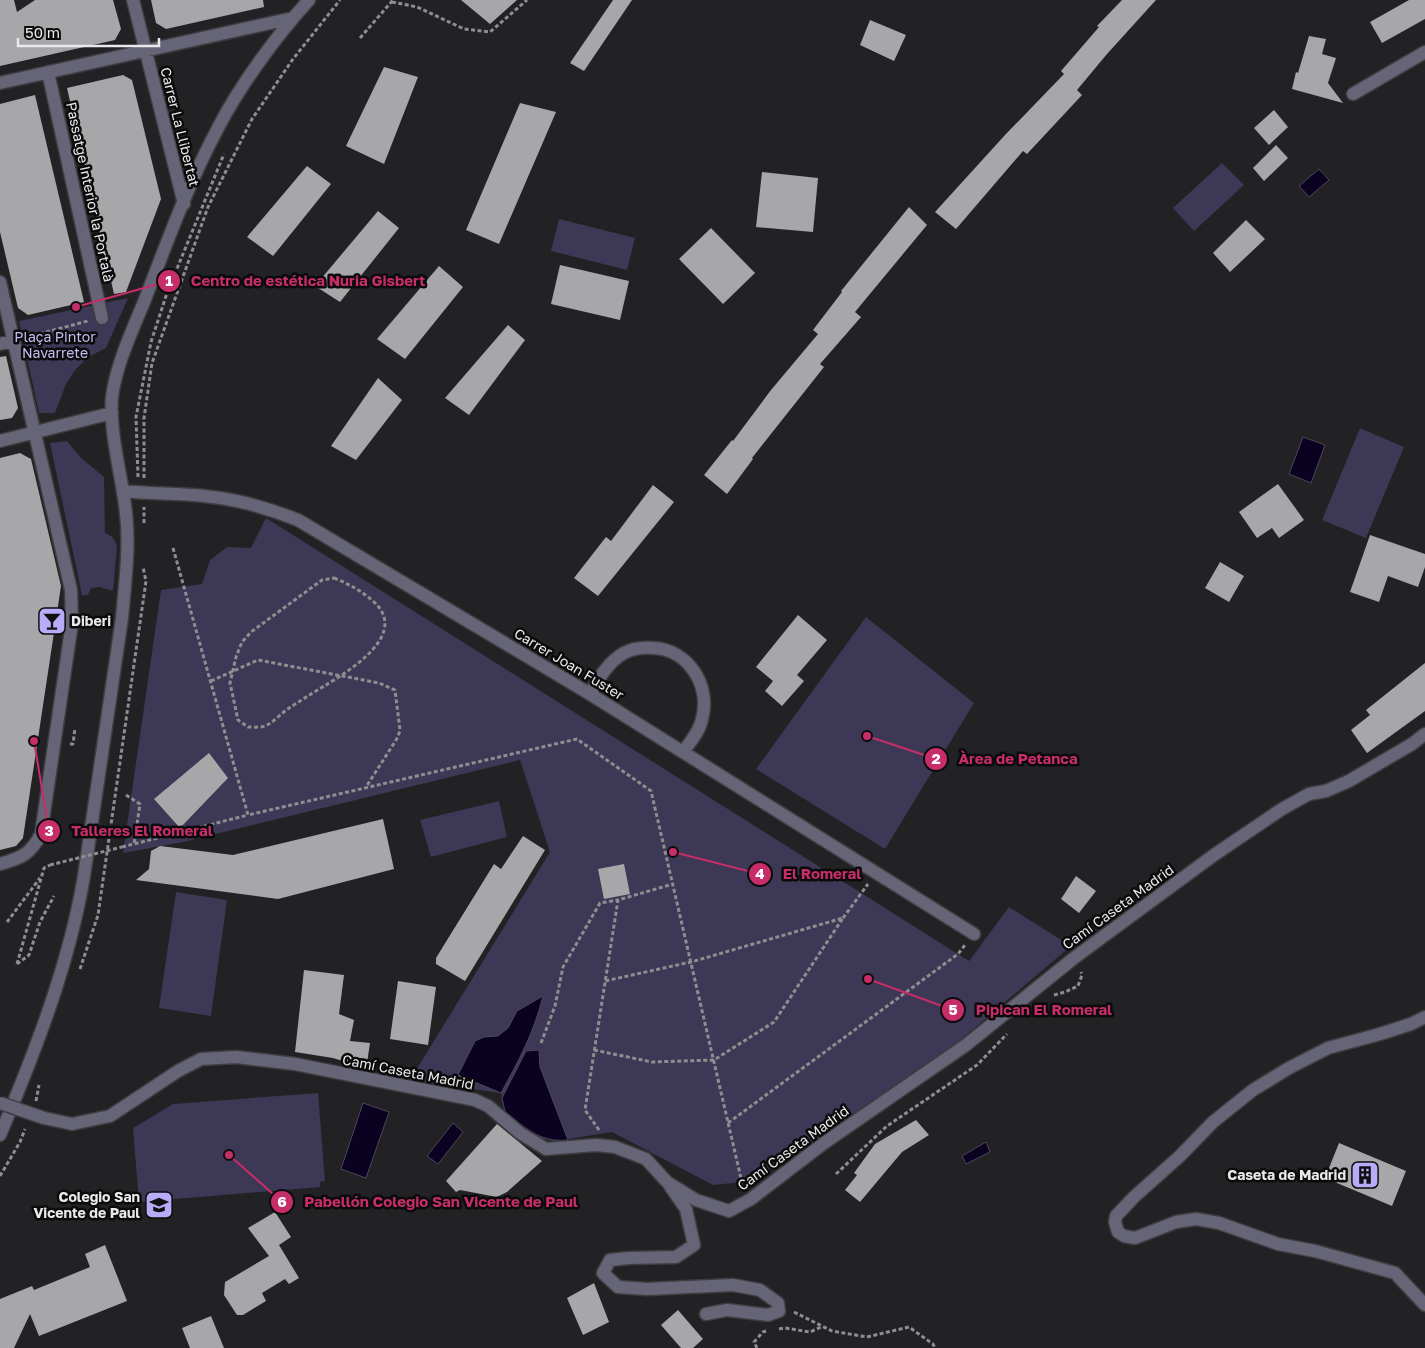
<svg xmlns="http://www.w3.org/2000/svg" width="1425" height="1348" font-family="'Golos Text',sans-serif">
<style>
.green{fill:#3c3855}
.water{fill:#0a0220;stroke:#4d475d}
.building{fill:#a7a7aa}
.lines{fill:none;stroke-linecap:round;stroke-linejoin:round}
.minor-casing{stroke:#3e3d40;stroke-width:15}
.path{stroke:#8e8e90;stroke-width:3;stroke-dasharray:4 2.5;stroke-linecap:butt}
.minor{stroke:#666477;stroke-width:12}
.minor-bridge-casing{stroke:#3e3d40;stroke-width:15;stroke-linecap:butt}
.path-bridge{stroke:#8e8e90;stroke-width:3;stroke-dasharray:4 2.5;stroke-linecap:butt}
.minor-bridge{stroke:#666477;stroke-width:12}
.labels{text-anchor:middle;stroke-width:5;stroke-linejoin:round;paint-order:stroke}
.street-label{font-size:14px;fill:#e9e9eb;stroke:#0b0b0c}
.park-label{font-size:14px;fill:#c4bdf4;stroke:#0b0b0c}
.poi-label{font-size:14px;font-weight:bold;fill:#e9e9eb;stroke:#0b0b0c;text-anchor:end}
.leader{fill:none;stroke:#c62d69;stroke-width:2}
.callout-dot{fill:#c62d69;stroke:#0b0b0c;stroke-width:2}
.mark-label{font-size:15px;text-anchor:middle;font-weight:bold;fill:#fff}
.callout-label{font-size:15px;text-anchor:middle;font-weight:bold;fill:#c62d69;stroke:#0b0b0c;stroke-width:5;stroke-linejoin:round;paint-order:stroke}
</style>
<rect width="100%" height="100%" fill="#222124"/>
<path class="green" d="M1222,163L1244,185L1194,231L1173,208Z
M559,219L635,238L627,270L551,251Z
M128,298L106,348L88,357L75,370L66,384L55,413H39L19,321Z
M1360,428L1404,447L1366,538L1322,520Z
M67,441L80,457L104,477L105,533C113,536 115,539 117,547L113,591L99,587L91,588L88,595H82L50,443Z
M266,518L969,961L1009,907L1071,946L950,1049L753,1181L713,1185L612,1132L556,1141L538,1137L505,1112L501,1093L410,1080L550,852L520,760L183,842L123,853L161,590L202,584L210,560L227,547L251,548Z
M866,617L974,703L885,849L756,769Z
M499,801L507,837L431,857L420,820Z
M176,892L227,900L211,1016L159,1008Z
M318,1093L325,1181L320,1182V1187L139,1202L133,1128L173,1104Z"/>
<path class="water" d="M1319,169L1329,180L1309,197L1299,186Z
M1303,437L1325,445L1311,483L1289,474Z
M543,996C534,1033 519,1060 501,1093L458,1075L475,1041L484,1037L498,1036L508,1028L517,1011Z
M539,1050L540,1067L568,1140C540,1143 526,1128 505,1112L502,1098L526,1051Z
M363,1103L389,1112L366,1178L341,1169Z
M453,1123L463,1132L438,1164L427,1156Z
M986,1142L990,1152L966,1164L962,1156Z"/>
<path class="building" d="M0,0H14L17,12L35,0H113L121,29L115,40L0,66Z
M151,0H263L264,7L166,29L156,23Z
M461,0H517L490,24Z
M613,0H632L584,71L570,63Z
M1122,0H1156L1107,54L1077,90L1082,95L1027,154L1023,151L956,229L935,212L1005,135L1064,74L1061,71L1099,27L1097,26Z
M1409,0H1425V19L1382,43L1370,22Z
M870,20L906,35L894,61L860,45Z
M1309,36L1326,39L1322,54L1336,58L1328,83L1343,103L1292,89L1296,72L1298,73Z
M384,67L418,77L384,164L346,146Z
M123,75L132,80L161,199L126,292L114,294L67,88Z
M35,95L84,302L28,315L18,308L0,232V104Z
M520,103L556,112L499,244L466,230Z
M1274,110L1288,127L1269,145L1254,128Z
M1276,145L1288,158L1264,181L1253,168Z
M307,166L331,184L273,256L247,237Z
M762,172L818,178L813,232L756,227Z
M909,207L927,225L855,312L861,317L820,364L824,367L752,458L753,459L727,494L704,475L732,440L733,441L771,390L818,334L813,330L842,292L841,291Z
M378,211L399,228L340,302L315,286Z
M1246,220L1265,239L1230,272L1213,253Z
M711,228L755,273L723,304L679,259Z
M560,265L629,281L620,320L551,304Z
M439,266L463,287L405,359L377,339Z
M508,325L525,340L469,415L445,398Z
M6,356L18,408L12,418L0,420V357Z
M378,378L402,400L356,460L331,446Z
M20,453L31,459L61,586L23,838L16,846L0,850V458Z
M1278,484L1304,520L1279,538L1272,528L1257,538L1239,512Z
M653,485L674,502L598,596L574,578L606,537L611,541Z
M1370,535L1425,554V567L1418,587L1388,576L1379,602L1350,592Z
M1220,562L1244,576L1229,602L1205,588Z
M798,615L827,640L797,675L804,681L782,706L765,691L773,681L756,667Z
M1425,663V711L1367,753L1351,730L1370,715L1366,710Z
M209,753L228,778L180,828L154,799Z
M383,819L394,869L278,899L136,880L149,869L151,851L160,846L233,855Z
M523,836L545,850L465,981L436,964V958L494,864L501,869Z
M624,864L630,894L604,899L598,869Z
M1076,876L1096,891L1079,913L1061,899Z
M304,970L344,975L339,1014L354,1020L350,1041L370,1043L366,1070L346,1066L343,1061L333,1058L295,1052Z
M398,981L436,987L428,1045L390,1039Z
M916,1120L929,1135L902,1152L860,1202L845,1190L857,1175L854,1173L875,1144Z
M497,1124L542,1161L507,1192L497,1197L460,1190L456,1192L446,1181Z
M1339,1143L1406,1171L1392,1206L1325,1178Z
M275,1212L291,1237L279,1245L299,1278L289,1284L285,1279L262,1293L266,1301L243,1315H237L224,1295L225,1282L269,1256L248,1228Z
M105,1245L127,1301L39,1336L30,1314L14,1348H0V1299L32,1286L34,1290L90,1267L85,1254Z
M594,1283L609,1322L583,1335L567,1298Z
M678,1310L703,1339L693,1348H681L661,1325Z
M211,1316L224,1348H190L182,1328Z"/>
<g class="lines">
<defs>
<path id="minor" d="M133,0L184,204
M48,72L102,318
M0,83L293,18
M1353,94L1425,52
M0,282L71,590L72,623L41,834C30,855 21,858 0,864
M0,344L14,341
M0,441L112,413
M123,491C150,494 177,493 204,496C237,499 268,508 298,520L590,694L974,934
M590,694C599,678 608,662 624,653C633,648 644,647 654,648C689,650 711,686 702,719C700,731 690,742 683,752
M1425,1017L1411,1024L1380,1034L1328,1048L1289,1068L1253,1090L1213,1122L1180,1156L1134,1197L1116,1216L1115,1222L1118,1232L1124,1236L1135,1238L1176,1222L1196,1219L1219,1223L1278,1244L1315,1251L1395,1273L1425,1305
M72,1124L110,1116L178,1071L201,1059L236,1057L295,1064L475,1100L488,1106L520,1133L546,1149L596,1145L615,1147L646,1159L667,1182L696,1200L729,1211L751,1199L824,1143L966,1045L1074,958L1214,855L1282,809L1309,794L1326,791L1349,781L1412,744L1425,734
M0,1135C35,1052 69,965 84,876L122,618C125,583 130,548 126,513C122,477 109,432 112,397C116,364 134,327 146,297C168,239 190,180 219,126C241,84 277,35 309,0
M670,1186L686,1209L694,1245L676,1257L629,1258L610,1260L603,1273L618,1287L647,1289L733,1285L760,1290L778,1303L779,1311L768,1315L727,1310L706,1314"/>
</defs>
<use href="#minor" class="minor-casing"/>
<path class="path" d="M392,2L417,7L464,29L490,32L527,0
M360,38L393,0
M27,337L88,321
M138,477L136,417L151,342L167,293L224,154
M144,478V418L152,363L208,207L252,119L293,59L340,0
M144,523V507
M173,548L248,815L577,739L651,791L743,1187
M334,578C349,584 362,591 374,602C413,638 337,678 311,694C302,700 293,705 285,711C279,716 273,722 267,725C262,728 253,727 248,727L238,720L230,683L236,657L242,642L251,632L322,580Z
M211,681L258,660L379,683L395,690L400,730L398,737L366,787
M70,744H73L75,728
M126,795L140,804L134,844
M122,847L248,815
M843,918L868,884
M7,922L40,878
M17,964L42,875L44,868L50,865
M17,964L29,955L40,922L54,896
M80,969L98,915L146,581L143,567
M1054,995L1065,992L1078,986L1082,975L1081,972
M541,1043L555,1006L563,967L600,903L618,900
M594,1050L652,1062L714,1060L774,1022L843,918L691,962L605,981
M36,1101L39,1085
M728,1123L958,954L965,945
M599,1130L585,1110L618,900L673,884
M836,1174L887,1126L977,1065L1007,1034
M0,1176L20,1142L25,1129
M794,1312L832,1331L867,1337L909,1327L933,1344L935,1348
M779,1329L785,1328L810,1332L821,1327
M757,1348L754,1342L763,1332L766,1331"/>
<use href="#minor" class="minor"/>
<defs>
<path id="minor-bridge" d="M0,1103L44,1118L72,1124"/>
</defs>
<use href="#minor-bridge" class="minor-bridge-casing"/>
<path class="path-bridge" d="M50,865L122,847"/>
<use href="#minor-bridge" class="minor-bridge"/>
</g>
<defs>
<symbol id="bar-square" viewBox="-11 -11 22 22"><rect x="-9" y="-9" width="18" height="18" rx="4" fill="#b6acf8" stroke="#0b0b0c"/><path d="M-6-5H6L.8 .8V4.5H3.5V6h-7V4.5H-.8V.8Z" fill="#111"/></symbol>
<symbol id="building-square" viewBox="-11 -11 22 22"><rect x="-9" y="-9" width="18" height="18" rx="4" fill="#b6acf8" stroke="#0b0b0c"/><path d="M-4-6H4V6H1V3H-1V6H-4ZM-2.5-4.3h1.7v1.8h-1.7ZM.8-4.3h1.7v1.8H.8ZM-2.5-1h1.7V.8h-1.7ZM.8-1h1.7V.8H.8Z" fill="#111"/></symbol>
<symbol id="school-square" viewBox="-11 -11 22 22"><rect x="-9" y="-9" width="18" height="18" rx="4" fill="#b6acf8" stroke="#0b0b0c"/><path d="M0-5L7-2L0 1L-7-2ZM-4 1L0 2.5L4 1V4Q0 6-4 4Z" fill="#111"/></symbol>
</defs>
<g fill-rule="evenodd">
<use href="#bar-square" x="36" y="605" width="32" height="32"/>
<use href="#building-square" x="1349" y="1159" width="32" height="32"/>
<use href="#school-square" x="143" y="1189" width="32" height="32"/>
</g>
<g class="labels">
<g class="street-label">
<text transform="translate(180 127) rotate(76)" y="5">Carrer La Llibertat</text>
<text transform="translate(90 192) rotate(78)" y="5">Passatge Interior la Portalà</text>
<text transform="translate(569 664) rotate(31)" y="5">Carrer Joan Fuster</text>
<text transform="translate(1118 907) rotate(-36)" y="5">Camí Caseta Madrid</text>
<text transform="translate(408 1072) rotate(11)" y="5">Camí Caseta Madrid</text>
<text transform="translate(793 1148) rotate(-36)" y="5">Camí Caseta Madrid</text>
</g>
<g class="park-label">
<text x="55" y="342">Plaça Pintor<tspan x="55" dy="16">Navarrete</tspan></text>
</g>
<g class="poi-label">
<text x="71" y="626" text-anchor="start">Diberi</text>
<text x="1346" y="1180">Caseta de Madrid</text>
<text x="140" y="1202">Colegio San<tspan x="140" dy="16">Vicente de Paul</tspan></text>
</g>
</g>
<path class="leader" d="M76 307L169 281M867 736L936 759M34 741L49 831M673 852L760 874M868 979L953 1010M229 1155L282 1202"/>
<g class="callout-dot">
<circle cx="76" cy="307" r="5"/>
<circle cx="867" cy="736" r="5"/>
<circle cx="34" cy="741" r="5"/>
<circle cx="673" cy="852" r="5"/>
<circle cx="868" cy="979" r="5"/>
<circle cx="229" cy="1155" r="5"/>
<circle cx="169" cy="281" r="12"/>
<circle cx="936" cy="759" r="12"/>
<circle cx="49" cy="831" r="12"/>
<circle cx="760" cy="874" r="12"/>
<circle cx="953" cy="1010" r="12"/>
<circle cx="282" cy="1202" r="12"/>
</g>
<g class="mark-label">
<text x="169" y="286">1</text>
<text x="936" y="764">2</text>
<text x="49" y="836">3</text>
<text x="760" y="879">4</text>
<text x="953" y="1015">5</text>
<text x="282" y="1207">6</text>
</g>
<g class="callout-label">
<text x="308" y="286">Centro de estética Nuria Gisbert</text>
<text x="1018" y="764">Àrea de Petanca</text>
<text x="142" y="836">Talleres El Romeral</text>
<text x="822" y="879">El Romeral</text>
<text x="1044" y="1015">Pipican El Romeral</text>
<text x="441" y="1207">Pabellón Colegio San Vicente de Paul</text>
</g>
<path d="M18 38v8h141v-8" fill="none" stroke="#e9e9eb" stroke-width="2.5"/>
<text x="25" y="38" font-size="15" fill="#e9e9eb" stroke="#0b0b0c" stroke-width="4" paint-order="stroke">50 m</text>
</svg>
